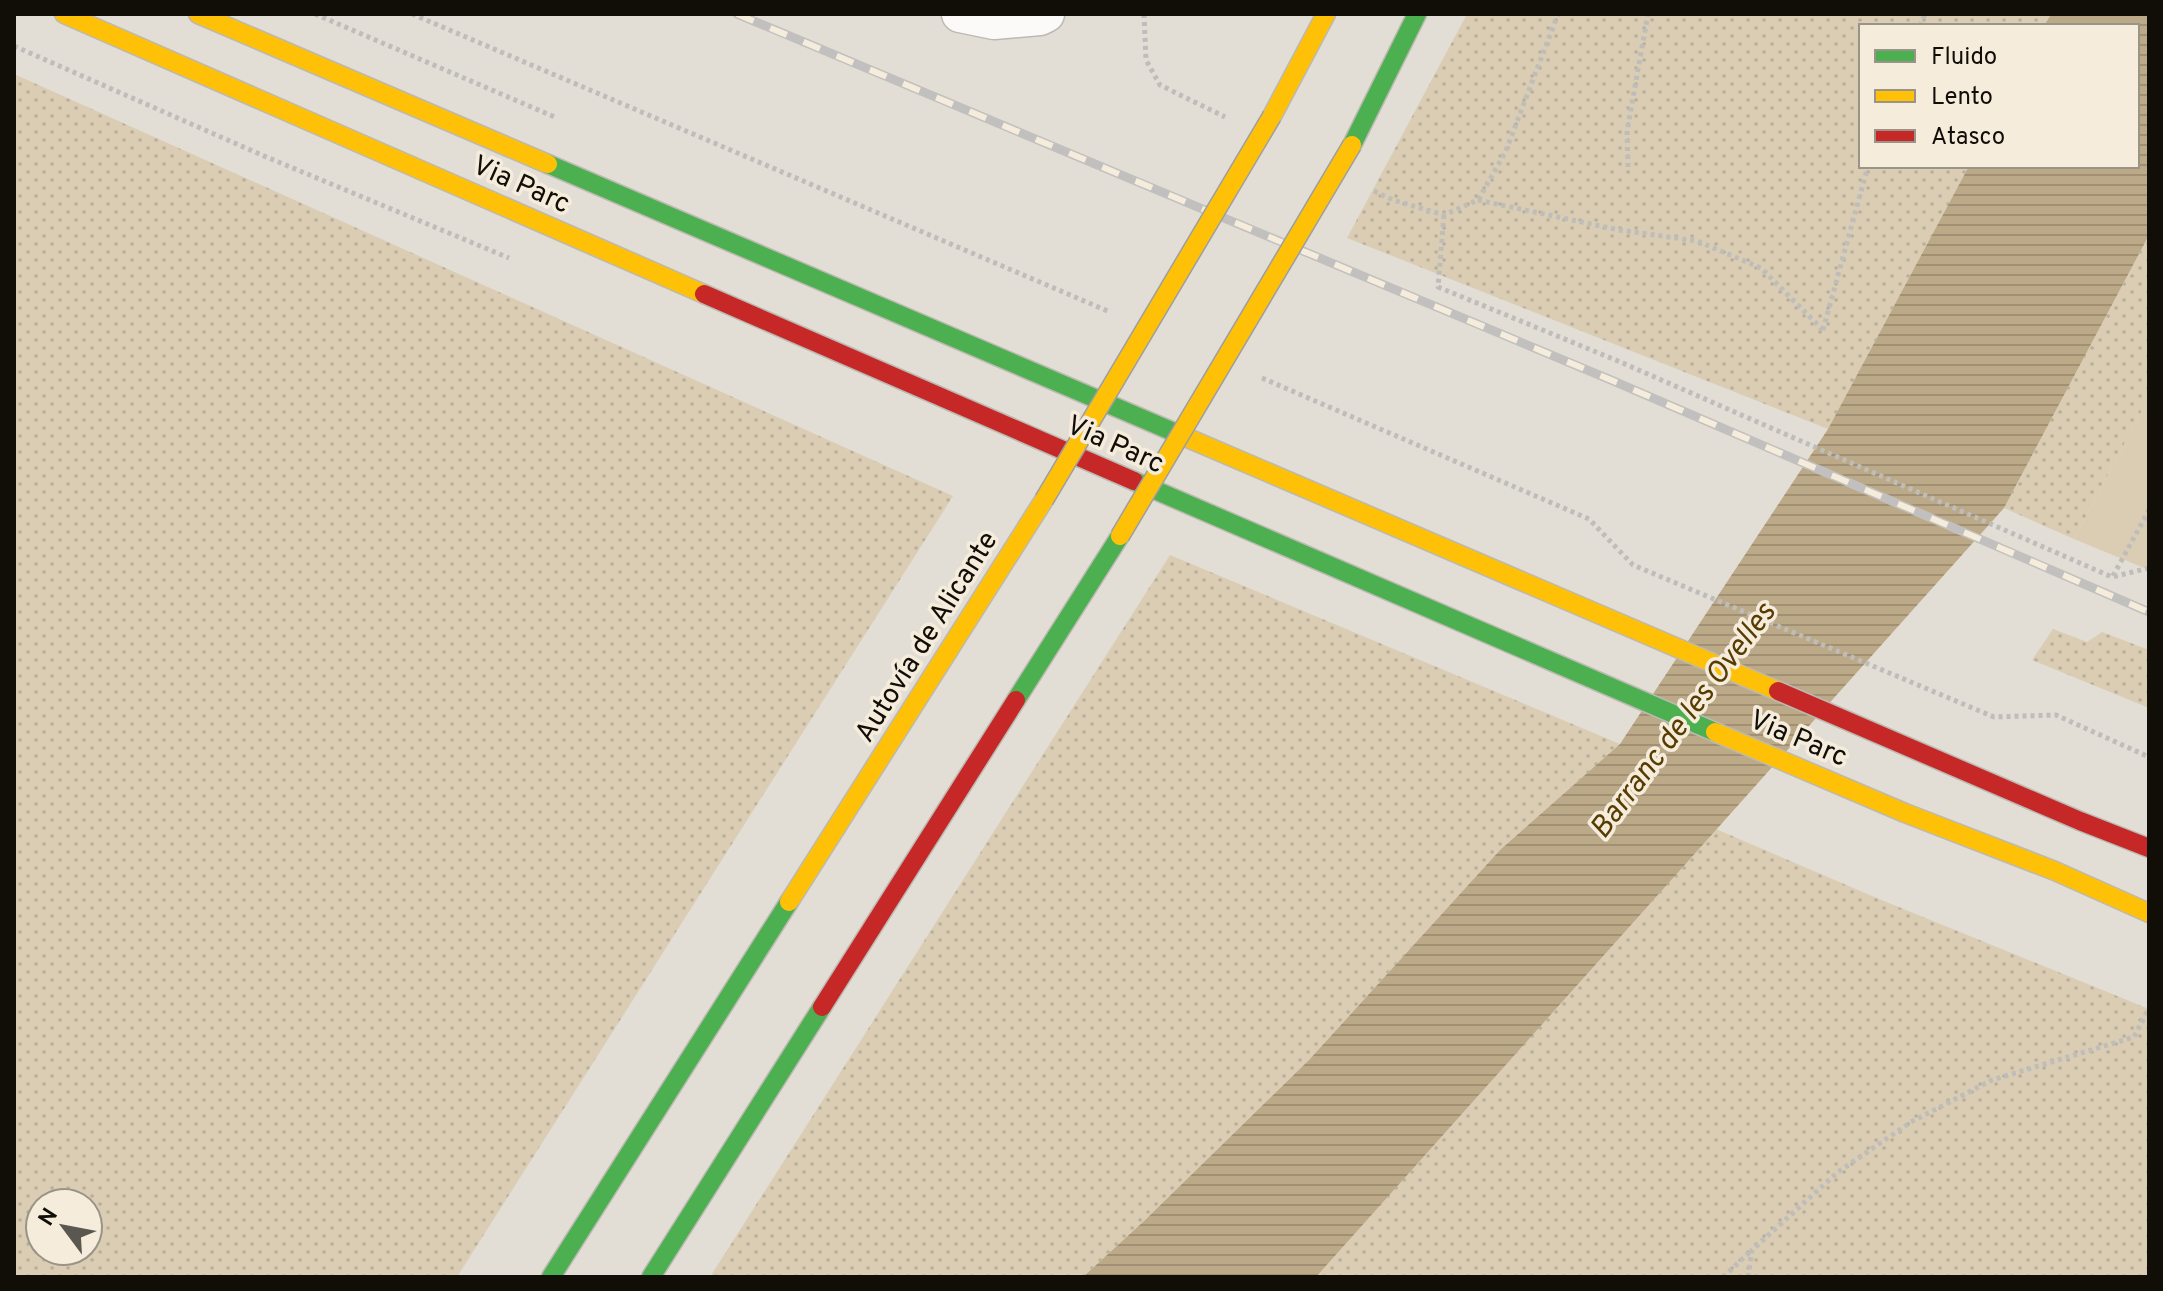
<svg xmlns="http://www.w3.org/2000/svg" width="2163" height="1291" font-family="Overpass,sans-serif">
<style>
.grass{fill:url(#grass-dots);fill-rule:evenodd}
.park{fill:#dacdb4}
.water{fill:url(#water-rules)}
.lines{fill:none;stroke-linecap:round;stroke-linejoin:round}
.street-casing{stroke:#bcb9b2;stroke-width:39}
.fast-casing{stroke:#bcb9b2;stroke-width:21}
.slow-casing{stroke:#bcb9b2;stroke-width:21}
.jam-casing{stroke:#bcb9b2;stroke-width:21}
.path{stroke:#bfbdba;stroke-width:5;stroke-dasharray:4 4;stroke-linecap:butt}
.street{stroke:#fbfaf9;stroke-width:36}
.fast{stroke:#4caf50;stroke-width:18}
.slow{stroke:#ffc107;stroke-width:18}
.jam{stroke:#c62828;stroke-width:18}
.rail-casing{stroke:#c1c0be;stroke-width:9}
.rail{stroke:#f5ecdc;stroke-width:6;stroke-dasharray:18;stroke-linecap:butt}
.slow-bridge-casing{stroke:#9d9ea3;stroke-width:21;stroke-linecap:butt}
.slow-bridge{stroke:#ffc107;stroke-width:18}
.labels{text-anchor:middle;stroke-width:7;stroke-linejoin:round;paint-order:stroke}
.street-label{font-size:28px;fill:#110e08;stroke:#f5ecdc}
.water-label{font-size:30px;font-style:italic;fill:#563c00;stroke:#f5ecdc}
</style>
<defs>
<pattern id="grass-dots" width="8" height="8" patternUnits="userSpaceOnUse" patternTransform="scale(2)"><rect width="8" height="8" fill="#dacdb4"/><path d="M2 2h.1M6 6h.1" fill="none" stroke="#baaf99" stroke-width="1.8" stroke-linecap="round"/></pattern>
<pattern id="water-rules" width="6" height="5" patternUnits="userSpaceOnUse" patternTransform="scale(2)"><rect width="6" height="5" fill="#bca987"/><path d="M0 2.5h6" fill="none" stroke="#a19073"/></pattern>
</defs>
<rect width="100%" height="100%" fill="#e2ded5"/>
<path class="grass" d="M1467,14H2051L2044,26H1861V166H1969L1828,429L1347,238Z
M14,74L953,496L457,1277H14ZM40,1203H88V1251H40Z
M2149,235V397L2074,539L2004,508Z
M1170,555L1620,744L1500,850L1309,1060L1144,1221L1083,1277H710Z
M2053,629L2087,642L2102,632L2149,650V708L2032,660Z
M1716,829L1879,899L2149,1009V1277H1316Z"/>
<path class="park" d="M2149,397V570L2074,539Z"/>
<path class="water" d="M2051,14H2149V235L2004,508L1316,1277H1083L1144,1221L1309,1060L1500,850L1620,744L1828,429L1969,166H2137V26H2044Z"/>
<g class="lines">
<defs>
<path id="street" d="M960,14L994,21L1040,17L1046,14"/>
<path id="fast" d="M1352,145L1417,14
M548,164L1183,436
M1134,481L1715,732
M1016,700L1120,536
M551,1277L789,902
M651,1277L822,1007"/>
<path id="slow" d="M64,14L704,294
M198,14L548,164
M1272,116L1326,14
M1183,436L1778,691
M1715,732L1905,813L2055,871L2149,913
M789,902L1044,500"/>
<path id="jam" d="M704,294L1134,481
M1778,691L2080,821L2149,848
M822,1007L1016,700"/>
</defs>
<use href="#street" class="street-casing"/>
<use href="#fast" class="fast-casing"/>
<use href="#slow" class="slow-casing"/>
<use href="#jam" class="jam-casing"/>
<path class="path" d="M315,14L557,118
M412,14L1110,312
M1144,14L1146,60L1160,85L1225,117
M1920,26L1925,14
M14,46L264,156L509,258
M1628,167L1627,131L1648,14
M1374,191L1393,200L1444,215L1478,200L1505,153L1558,14
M1478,200L1619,230L1697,241L1761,268L1823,330
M1444,215L1438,287L1618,361L2112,577L2149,568
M1823,330L1868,166
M1262,378L1589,519L1633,565L1994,717L2056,715L2149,757
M2113,576L2149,510
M1723,1277L1752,1250
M1748,1277L1752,1250L1838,1172L1911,1122L1992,1080L2134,1037L2149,1008"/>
<use href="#street" class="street"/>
<use href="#fast" class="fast"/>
<use href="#slow" class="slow"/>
<use href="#jam" class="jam"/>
<defs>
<path id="rail" d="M737,14L1611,380L2149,612"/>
</defs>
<use href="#rail" class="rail-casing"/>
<use href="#rail" class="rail"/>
<defs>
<path id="slow-bridge" d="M1044,500L1272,116
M1120,536L1352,145"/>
</defs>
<use href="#slow-bridge" class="slow-bridge-casing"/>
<use href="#slow-bridge" class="slow-bridge"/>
</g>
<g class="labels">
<g class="street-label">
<text transform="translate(522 183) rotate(24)" y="10">Via Parc</text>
<text transform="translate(1116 443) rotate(24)" y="10">Via Parc</text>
<text transform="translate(925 636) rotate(-58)" y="10">Autovía de Alicante</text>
<text transform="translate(1799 737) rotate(23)" y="10">Via Parc</text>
</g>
<g class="water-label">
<text transform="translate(1682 720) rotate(-53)" y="10">Barranc de les Ovelles</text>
</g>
</g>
<rect width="2163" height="1291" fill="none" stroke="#110e08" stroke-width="32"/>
<rect x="1859" y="24" width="280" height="144" fill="#f5ecdc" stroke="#9a9387" stroke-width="2"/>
<rect x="1875" y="50" width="40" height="12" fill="#4caf50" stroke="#9a9387" stroke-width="2"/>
<text x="1931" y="64" font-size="24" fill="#110e08">Fluido</text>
<rect x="1875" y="90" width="40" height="12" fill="#ffc107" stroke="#9a9387" stroke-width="2"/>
<text x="1931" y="104" font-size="24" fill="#110e08">Lento</text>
<rect x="1875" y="130" width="40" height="12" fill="#c62828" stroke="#9a9387" stroke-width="2"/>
<text x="1931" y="144" font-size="24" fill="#110e08">Atasco</text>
<g transform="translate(64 1227) rotate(302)"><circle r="38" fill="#f5ecdc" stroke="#9a9387" stroke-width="2"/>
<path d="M0-6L14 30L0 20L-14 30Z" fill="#5a5750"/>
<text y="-12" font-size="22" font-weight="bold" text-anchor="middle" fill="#110e08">N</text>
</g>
</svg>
